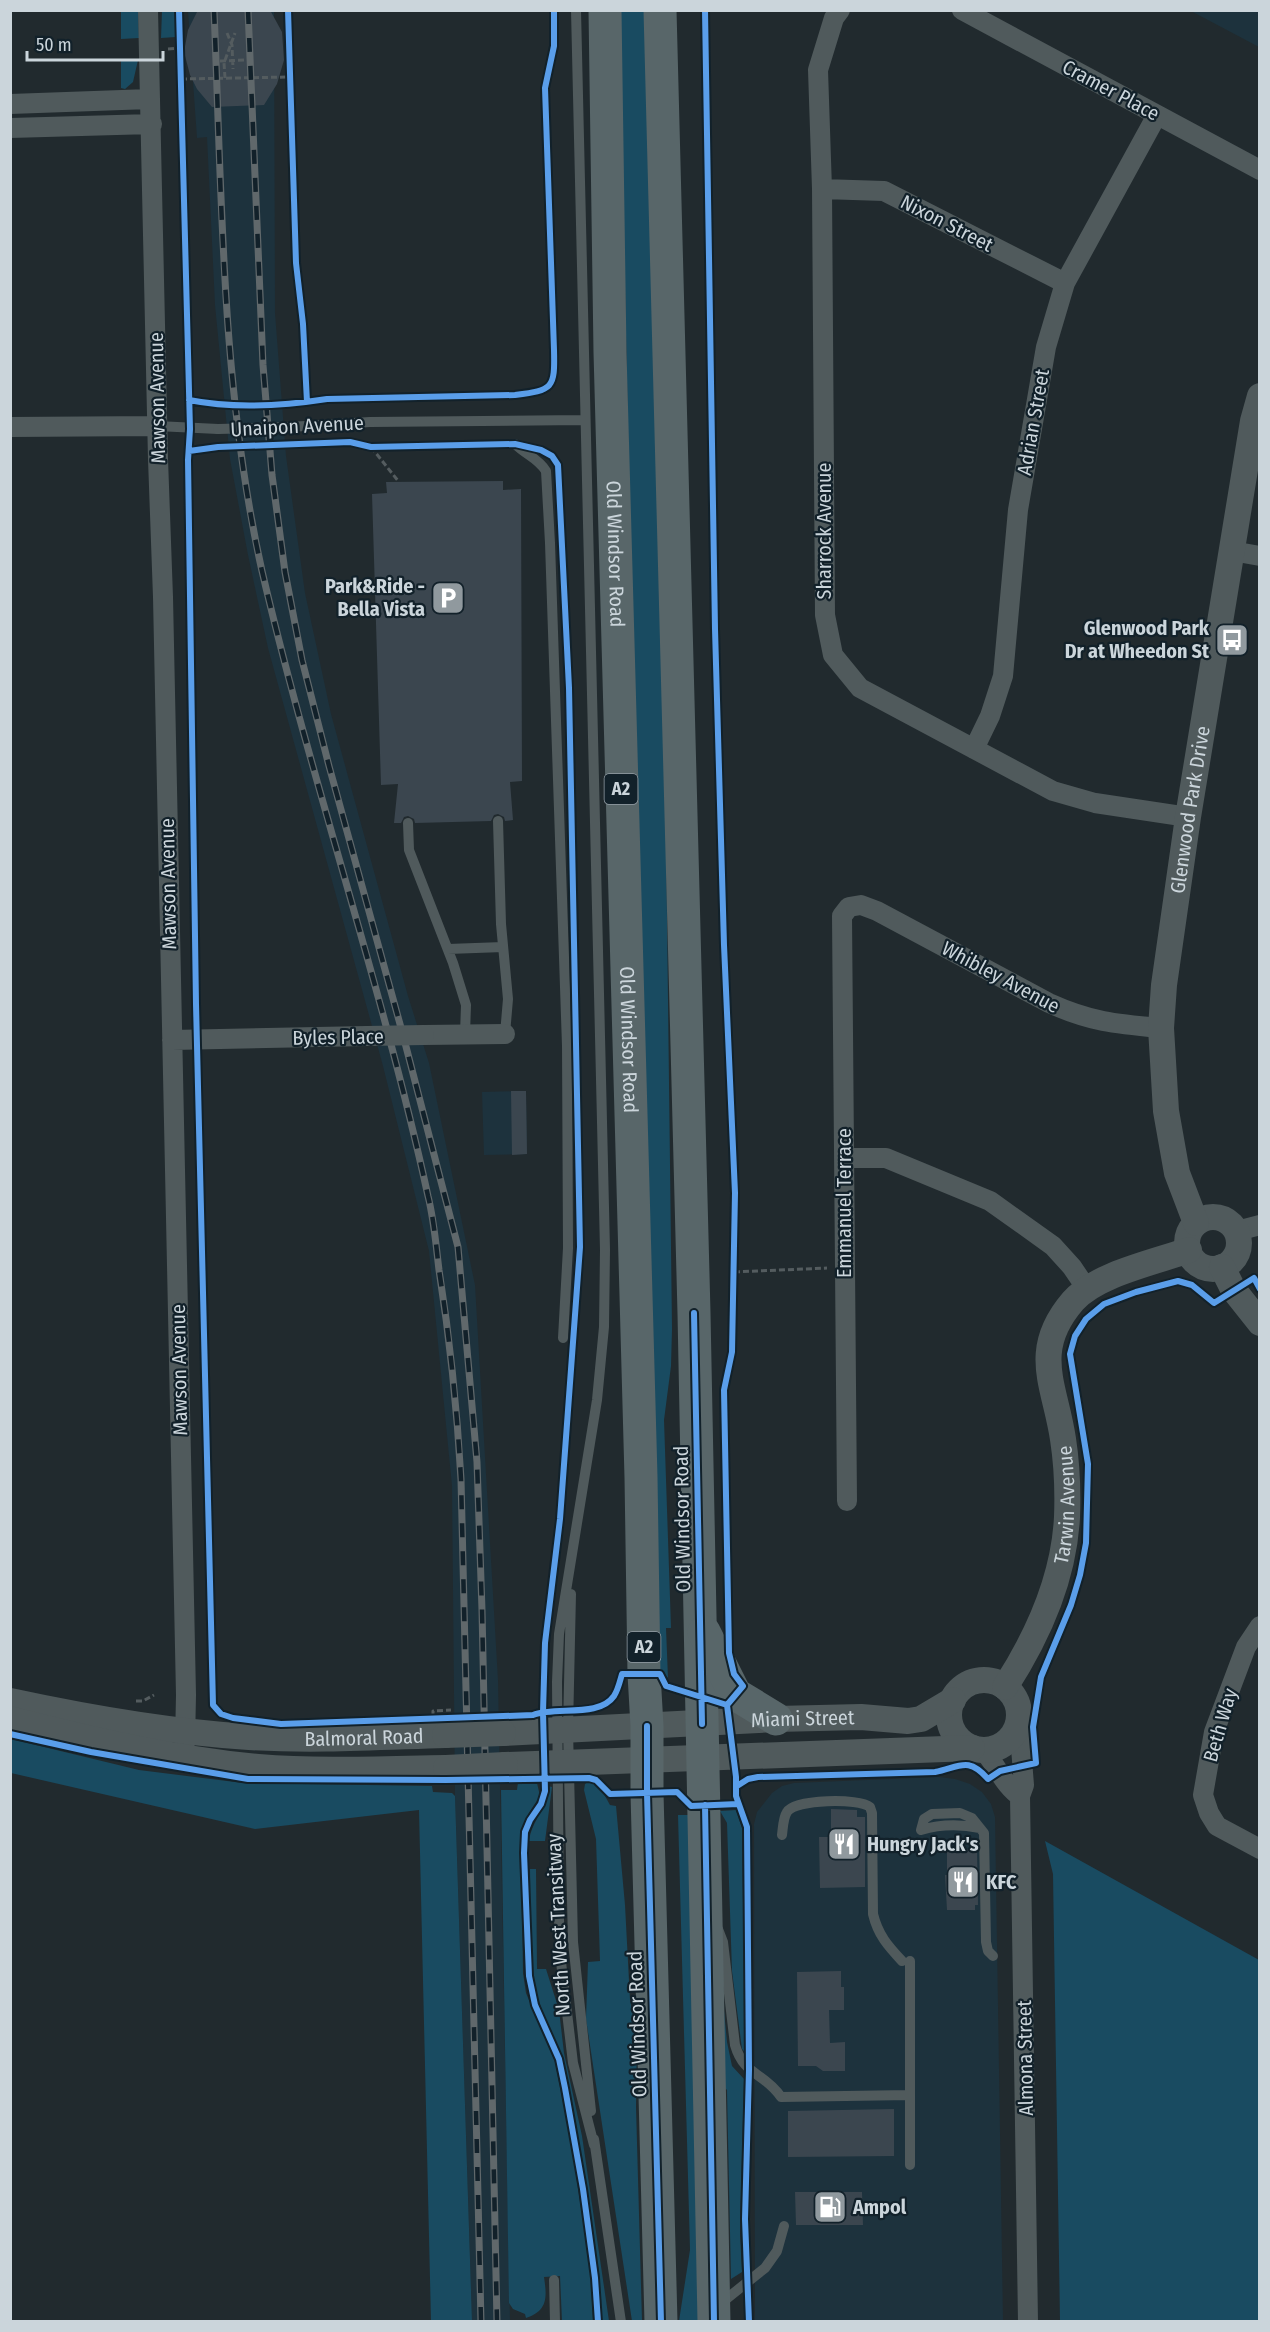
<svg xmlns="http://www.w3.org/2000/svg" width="1270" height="2332" font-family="'Fira Sans Condensed',sans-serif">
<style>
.built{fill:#1d323d}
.green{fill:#194b61}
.building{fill:#3b464f}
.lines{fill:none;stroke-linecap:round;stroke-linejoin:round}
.path{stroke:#545c5f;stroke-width:3;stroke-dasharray:6 3;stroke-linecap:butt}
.service{stroke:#505a5c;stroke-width:10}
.minor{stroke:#505a5c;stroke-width:20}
.tertiary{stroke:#505a5c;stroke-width:26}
.trunk{stroke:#586669;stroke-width:33}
.rail-casing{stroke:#60686b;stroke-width:7}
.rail{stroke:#12212a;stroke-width:4.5;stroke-dasharray:14;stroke-linecap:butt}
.service-bridge{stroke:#505a5c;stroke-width:10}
.minor-bridge{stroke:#505a5c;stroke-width:20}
.tertiary-bridge{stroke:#505a5c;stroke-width:26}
.cycleway-casing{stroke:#12212a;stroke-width:10}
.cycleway{stroke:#5a9eea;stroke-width:6}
.labels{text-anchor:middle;stroke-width:4.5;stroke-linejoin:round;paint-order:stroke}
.shield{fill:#12212a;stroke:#949fa6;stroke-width:1.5}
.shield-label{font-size:18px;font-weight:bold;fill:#cbd5db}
.street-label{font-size:20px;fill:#cbd5db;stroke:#12212a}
.poi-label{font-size:20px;font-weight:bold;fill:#cbd5db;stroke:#12212a;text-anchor:start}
</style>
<rect width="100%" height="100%" fill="#212a2e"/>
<path class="built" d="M188,11H274L275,313L286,456L305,593L331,714L408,996L429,1063L475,1285L498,1680L510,2321H472L455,1796L452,1486L429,1251L383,1066L268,648L248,555L230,459L215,305L207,137L197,138Z
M1191,11H1259V47Z
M526,1091L527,1154L484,1155L482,1092Z
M939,1777L955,1779L970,1784L982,1792L991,1804L995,1817L1003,2321L755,2322L754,1824L757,1812L772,1793L782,1786L794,1783Z"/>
<path class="green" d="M121,11H138L139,38L121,39Z
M162,11H175L176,37L161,38Z
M619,11H649L663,588L672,1329L671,1366L664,1420L671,1628H666L668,1678L659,1668L634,705Z
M121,60H138L133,82L125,89L121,88Z
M11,1739L139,1770L243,1783L432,1786L433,1792L452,1793L455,1796L472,2321H431L419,1810L255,1829L11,1773Z
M589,1781L600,1787L610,1805L616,1806L625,1905L630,2000L637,2035L636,2107L642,2321H632L586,2019L588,1962L600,1961L596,1839L584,1790L585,1784Z
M518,1782L537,1783L540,1796L529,1813L521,1830L523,1973L526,1993L555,2062L572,2148L591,2275L593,2321H562L560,2276L544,2277C547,2297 548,2311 526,2318L525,2314L513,2309L509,2303L501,1790H517Z
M548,1786L552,1787L545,1841H529C532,1820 547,1809 548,1786Z
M736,1810L742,1828L745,2052L742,2049L732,1971L727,1823L720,1811Z
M678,1815H691L701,2322L679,2321L690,2250Z
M1045,1841L1259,1960V2321H1060L1053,1874Z
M530,1869H536L537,1969H546L559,2010L564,2053L582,2136L609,2321H601L599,2272L566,2071C560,2045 545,2023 538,1998C527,1957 531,1911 530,1869Z
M722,1990L727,2042L732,2066L744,2079L740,2234L742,2272L731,2279L727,2090L723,2086Z"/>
<path class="building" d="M198,10H270L282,32L284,60L277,84L264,105L212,107L197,89L190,75L184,52L188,30Z
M503,481V490L521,489L522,781L510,782L513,820L505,821L504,817L498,814L494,815L491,821L415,823L414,819L408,816L404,817L401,823H394L398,784L381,785L372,494L387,493L386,482Z
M511,1091H526L527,1154L512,1155Z
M831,1809L857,1810V1817H865V1887L820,1888L819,1837H831Z
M947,1849H977L978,1905H975V1910H947L945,1875H947Z
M841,1971V1987H844V2010H829L830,2043L845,2042V2071H823L816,2066H798L797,1972Z
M894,2109V2156L788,2157V2111Z
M795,2192H862L863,2225H796Z"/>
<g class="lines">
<path class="path" d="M227,33L232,45L233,69
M168,49L181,48
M220,61L245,60
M225,78L224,63L235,33
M181,79L290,77
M371,447L399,482
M734,1272L827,1268
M136,1701H143L154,1695
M433,1716V1711L451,1710"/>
<path class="service" d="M576,10L605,1250L604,1327L597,1400L559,1634L557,1682L559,1920L561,1962L573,2063L594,2145
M157,426L218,429
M289,427L370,422L584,420
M515,444C526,455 538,458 546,471L550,543L567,1046L568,1248L563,1338
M498,821L501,924L508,999L505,1034
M408,823L409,850L453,963L466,1005L465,1034
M448,949L503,947
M571,1594L568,1729L573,1942L591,2111
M921,1830L924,1819L932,1814L960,1813L972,1818L984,1833L986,1942L988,1951L993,1956
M921,1830C941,1824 960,1824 980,1828
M782,1835C783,1828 783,1818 787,1812C795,1799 859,1798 870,1807L872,1813L873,1914C878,1935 888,1946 902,1961
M718,1929L723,1942L735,2045C744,2076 764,2072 781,2097L910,2095
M910,1961V2165
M594,2139L621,2322
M554,2280L555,2322
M720,2304L765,2268L777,2251L784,2226"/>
<path class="minor" d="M148,10L158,459L163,597L186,1695L185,1743
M840,10L834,18L818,70L822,189L825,615L833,655L860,688L1053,791L1095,803L1188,817
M962,10L1260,170
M10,104L150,99
M10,128L152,124
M822,189L884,191L1065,283
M10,427L157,426
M1232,551L1260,556
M974,749L990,716L1003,676L1018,510L1046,347L1065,283L1157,115
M424,1035L505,1034
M172,1040L367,1036
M844,1158H886L990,1201L1053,1246L1072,1267L1087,1289
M1237,1231L1260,1225
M847,1501L842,916L849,907L861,905L877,911L1049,1003C1091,1022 1116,1024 1161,1028
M1260,1626L1246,1647L1214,1732L1203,1795L1209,1813L1217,1826L1260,1849
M1019,1723L1024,1785L1020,1796L1028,2322
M983,1750C996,1764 1005,1787 1020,1796"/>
<g class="tertiary">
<circle cx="1213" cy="1243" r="26"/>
<path id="s1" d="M1196,1223L1177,1173L1166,1111L1161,1028L1164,985L1188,817L1242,488L1253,421L1260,396"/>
<path d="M1222,1267L1233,1289L1260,1323"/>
<circle cx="984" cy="1715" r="35"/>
<path id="s2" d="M1005,1687C1038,1636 1064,1578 1067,1517C1068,1491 1067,1465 1063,1439C1055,1385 1030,1351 1073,1301C1097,1274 1155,1262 1189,1250"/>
<path id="s3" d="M10,1701C89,1718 169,1732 249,1737C314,1741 379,1737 445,1735"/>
<path d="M10,1719C92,1740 174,1759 258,1767C320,1772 383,1769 446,1768"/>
<path id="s4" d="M503,1733L776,1719L861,1717L908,1721L921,1719L953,1700"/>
<path d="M505,1765L972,1748"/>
</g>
<g class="trunk">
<path id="s5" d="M605,10L610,352L641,1477L644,1674L647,1726V1793L661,2322"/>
<path d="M660,10L694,1313L714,2322"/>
<path d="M704,1632L735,1694L776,1719"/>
</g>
<defs>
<path id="rail" d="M214,10C222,197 221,388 262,571C311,781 382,985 428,1196C434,1220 436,1245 439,1270C450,1340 457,1409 461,1479L481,2322
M248,10L263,365L272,475L285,572L302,660L329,766L403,1035L458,1247L477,1462L482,1610L497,2322"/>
</defs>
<use href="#rail" class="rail-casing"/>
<use href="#rail" class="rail"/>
<path class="service-bridge" d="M218,429L289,427"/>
<path class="minor-bridge" d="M367,1036L424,1035"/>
<path class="tertiary-bridge" d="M445,1735L503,1733
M446,1768L505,1765"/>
<defs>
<path id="cycleway" d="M179,10L190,429L188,460L196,1004L213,1705L221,1714L233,1718L281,1724L533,1715C556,1706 599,1718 614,1696C618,1690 620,1681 622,1674H660L666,1686L727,1705
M288,10L296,263L303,324L307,402
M705,10L715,629L724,945L735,1193L732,1352L724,1390L729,1653L734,1674L743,1686L727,1705L736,1777V1796L747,1827L749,2070L745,2219L749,2322
M189,400C234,409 282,406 327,399L515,395C553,390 555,389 554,350L545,88L554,46V10
M189,451L218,447L350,442L371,447L515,444L541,450L552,456L558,465L569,688L580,1247L560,1519L545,1643L543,1712L545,1791L541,1804L530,1820L525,1832L524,1853L529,1976L535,2005L559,2059L565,2088L583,2189L595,2278L598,2322
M694,1313L702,1724
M647,1726V1793L661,2322
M10,1734L91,1752L248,1779L446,1780L589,1778L596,1780L610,1794L677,1792L691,1806L738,1804
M737,1786L748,1779L758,1777L935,1772C960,1767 968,1756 988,1779L1000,1771L1036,1763L1033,1727L1041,1677L1071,1605L1080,1575L1086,1543L1088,1464L1070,1354L1075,1336L1086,1319L1104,1304L1136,1292L1178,1281L1192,1285L1214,1303L1254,1278L1260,1289
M705,1805L714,2322"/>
</defs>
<use href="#cycleway" class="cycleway-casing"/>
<use href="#cycleway" class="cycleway"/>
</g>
<defs>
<symbol id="parking-square" viewBox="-11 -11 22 22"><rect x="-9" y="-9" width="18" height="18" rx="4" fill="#90999e" stroke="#12212a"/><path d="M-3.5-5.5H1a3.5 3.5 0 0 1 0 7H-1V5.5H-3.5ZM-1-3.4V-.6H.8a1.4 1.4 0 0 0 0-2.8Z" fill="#fff"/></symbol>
<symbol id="bus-square" viewBox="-11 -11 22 22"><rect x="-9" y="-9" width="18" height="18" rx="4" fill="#90999e" stroke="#12212a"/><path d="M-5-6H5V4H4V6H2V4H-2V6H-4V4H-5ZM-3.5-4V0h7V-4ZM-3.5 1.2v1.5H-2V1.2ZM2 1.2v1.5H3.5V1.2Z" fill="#fff"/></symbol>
<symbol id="restaurant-square" viewBox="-11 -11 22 22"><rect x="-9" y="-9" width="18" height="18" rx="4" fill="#90999e" stroke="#12212a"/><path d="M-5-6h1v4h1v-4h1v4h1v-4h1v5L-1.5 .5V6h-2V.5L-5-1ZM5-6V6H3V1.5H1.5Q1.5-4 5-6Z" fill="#fff"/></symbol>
<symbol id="fuel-square" viewBox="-11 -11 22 22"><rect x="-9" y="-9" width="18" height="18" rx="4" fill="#90999e" stroke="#12212a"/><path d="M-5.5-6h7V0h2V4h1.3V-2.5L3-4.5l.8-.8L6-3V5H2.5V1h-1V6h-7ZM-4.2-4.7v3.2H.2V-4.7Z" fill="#fff"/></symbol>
</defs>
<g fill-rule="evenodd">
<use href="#parking-square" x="429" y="579" width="38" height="38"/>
<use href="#bus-square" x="1213" y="621" width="38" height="38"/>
<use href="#restaurant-square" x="825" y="1825" width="38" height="38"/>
<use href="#restaurant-square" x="944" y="1863" width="38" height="38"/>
<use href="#fuel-square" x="811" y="2188" width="38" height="38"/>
</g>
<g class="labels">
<g class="shield">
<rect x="604.5" y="774" width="33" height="30" rx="4.5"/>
<rect x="627.5" y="1632" width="33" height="30" rx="4.5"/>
</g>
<g class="shield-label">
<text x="621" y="795">A2</text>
<text x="644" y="1653">A2</text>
</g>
<g class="street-label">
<text transform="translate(1111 90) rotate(28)" y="7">Cramer Place</text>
<text transform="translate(947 223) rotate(27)" y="7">Nixon Street</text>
<text transform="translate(157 398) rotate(-91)" y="7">Mawson Avenue</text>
<text transform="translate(1033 422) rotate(-80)" y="7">Adrian Street</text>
<text transform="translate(297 426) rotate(-3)" y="7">Unaipon Avenue</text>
<text transform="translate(824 531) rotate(-90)" y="7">Sharrock Avenue</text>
<text dy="7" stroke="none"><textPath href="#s5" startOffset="544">Old Windsor Road</textPath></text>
<text dy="7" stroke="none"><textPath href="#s1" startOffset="420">Glenwood Park Drive</textPath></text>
<text transform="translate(168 884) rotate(-91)" y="7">Mawson Avenue</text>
<text transform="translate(1001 977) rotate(28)" y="7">Whibley Avenue</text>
<text transform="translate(338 1037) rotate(-1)" y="7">Byles Place</text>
<text dy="7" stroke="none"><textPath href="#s5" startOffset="1030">Old Windsor Road</textPath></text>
<text transform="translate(844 1203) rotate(-90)" y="7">Emmanuel Terrace</text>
<text transform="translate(179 1370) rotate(-91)" y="7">Mawson Avenue</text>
<text dy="7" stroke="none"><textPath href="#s2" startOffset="195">Tarwin Avenue</textPath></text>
<text transform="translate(682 1519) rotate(-91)" y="7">Old Windsor Road</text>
<text dy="7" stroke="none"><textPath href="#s4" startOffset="300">Miami Street</textPath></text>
<text transform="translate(1220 1725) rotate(-74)" y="7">Beth Way</text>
<text dy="7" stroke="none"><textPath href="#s3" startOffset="357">Balmoral Road</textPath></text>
<text transform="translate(558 1925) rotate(-93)" y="7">North West Transitway</text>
<text transform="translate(637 2024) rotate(-92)" y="7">Old Windsor Road</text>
<text transform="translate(1025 2058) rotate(-91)" y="7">Almona Street</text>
</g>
<g class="poi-label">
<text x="425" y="593" text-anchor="end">Park&amp;Ride -<tspan x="425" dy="23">Bella Vista</tspan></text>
<text x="1209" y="635" text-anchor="end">Glenwood Park<tspan x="1209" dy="23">Dr at Wheedon St</tspan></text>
<text x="867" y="1851">Hungry Jack's</text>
<text x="986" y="1889">KFC</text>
<text x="853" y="2214">Ampol</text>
</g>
</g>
<rect width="1270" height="2332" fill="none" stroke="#cbd5db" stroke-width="24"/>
<path d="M27 51v9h136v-9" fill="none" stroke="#cbd5db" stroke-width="3"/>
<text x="36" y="51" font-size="18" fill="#cbd5db" stroke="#12212a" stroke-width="4.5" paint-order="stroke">50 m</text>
</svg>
